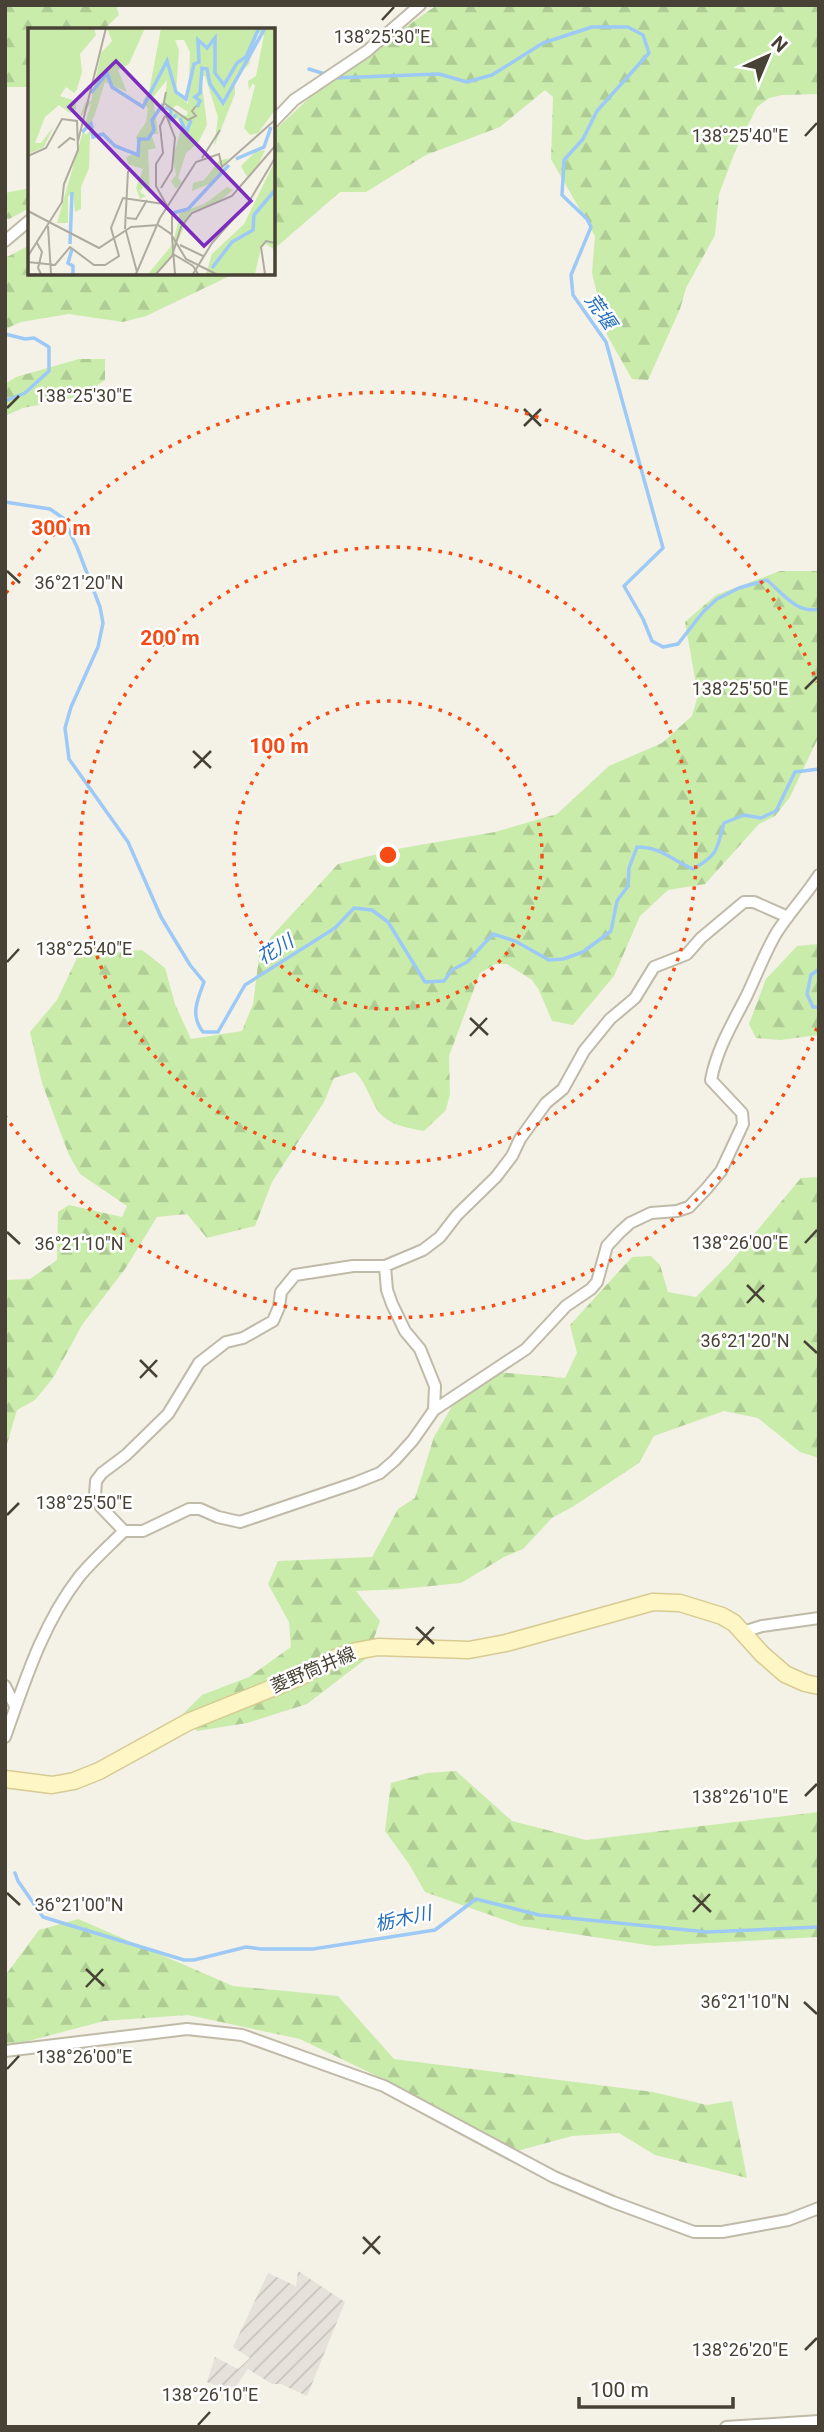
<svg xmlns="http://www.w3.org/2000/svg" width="824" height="2432" font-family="Roboto,'Noto Sans JP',sans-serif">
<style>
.industrial{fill:url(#industrial-furrows)}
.forest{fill:url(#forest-firs)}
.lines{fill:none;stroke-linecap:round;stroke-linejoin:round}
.stream{stroke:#9dc9f6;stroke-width:3.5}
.street-casing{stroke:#c0baa8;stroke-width:14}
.secondary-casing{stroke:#d7cb92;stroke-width:19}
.street{stroke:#fff;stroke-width:10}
.secondary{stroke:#fff6c5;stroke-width:16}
.ticks{fill:none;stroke:#474235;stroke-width:2.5}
.ring{fill:none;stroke:#f64b14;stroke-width:3.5;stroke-dasharray:3.5 7}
.labels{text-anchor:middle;stroke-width:5;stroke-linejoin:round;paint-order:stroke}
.street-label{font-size:18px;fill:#474235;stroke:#fff}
.water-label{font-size:19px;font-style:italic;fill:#266ebb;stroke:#fff}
.inset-river{fill:none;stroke:#9dc9f6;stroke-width:3.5}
.inset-road{fill:none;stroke:#afab9f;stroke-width:2}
.view{fill:#7b2cbf;fill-opacity:0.15;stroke:#7b2cbf;stroke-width:3.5}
.inset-edge{fill:none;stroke:#474235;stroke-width:3.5}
.ticks-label{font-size:18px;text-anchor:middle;fill:#474235;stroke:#fff;stroke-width:5;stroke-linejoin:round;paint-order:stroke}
.centre{fill:#f64b14;stroke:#fff;stroke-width:3.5}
.ring-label{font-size:21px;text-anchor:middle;font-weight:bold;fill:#f64b14;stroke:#fff;stroke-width:5;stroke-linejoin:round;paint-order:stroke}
</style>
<defs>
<pattern id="industrial-furrows" width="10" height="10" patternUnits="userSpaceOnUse" patternTransform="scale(1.75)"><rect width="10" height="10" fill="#e6e2db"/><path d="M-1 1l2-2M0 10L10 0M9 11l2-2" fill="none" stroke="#c7c3bd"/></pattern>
<pattern id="forest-firs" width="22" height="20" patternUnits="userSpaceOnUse" patternTransform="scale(1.75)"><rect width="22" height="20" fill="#c9ecab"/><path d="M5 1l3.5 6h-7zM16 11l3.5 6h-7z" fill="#aecc94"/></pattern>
</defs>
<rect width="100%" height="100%" fill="#f4f1e6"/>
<path class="industrial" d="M298,2271L345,2302L307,2396L281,2384H272L248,2369L232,2392L207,2382L215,2357L238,2369L250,2358L233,2347L268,2273L296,2286Z"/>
<path class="forest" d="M5,5H116L119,15L103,30H30V87H5Z
M437,5H819V94L783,95L769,98L757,107L736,149L719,194L715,235L686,288L680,309L648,380L632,379L607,335L592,273L595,236L551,159L553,97L545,90L500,127L426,155L366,192H340L273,250V132L321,87Z
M30,188V208L9,219L5,218V193Z
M30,245V273H236L146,316L123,322L69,314L21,322L5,329V258Z
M79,359H105V380L82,396L23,408L5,416V384L16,377Z
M780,571H819V729L818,738L790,797L775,816L759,824L705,884L668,890L640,916L614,976L573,1025L552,1021L539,990L532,980L507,964H495L480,973L449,1056L450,1094L446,1110L424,1131C406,1128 384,1124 375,1106C368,1093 365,1082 355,1072L334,1078L324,1102L272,1182L255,1226L207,1238L187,1214L157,1217L125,1269L82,1325L53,1378L35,1400L17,1410L5,1451V1280L30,1279L57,1260L58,1212L69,1205L122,1217L127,1206L80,1174L69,1155L42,1083L30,1032L57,1000L77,958L95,954L142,950L165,968L175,1004L191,1039L242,1031L253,1004L260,949L338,864L397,849L495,832L557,814L609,766L662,743L692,716L698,695L685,622L716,595Z
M819,944V1035L780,1040L756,1038L749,1024L766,979L797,946Z
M819,1177V1458L800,1452L758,1418L724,1411L654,1436L639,1463L574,1506L552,1518L523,1549L504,1557L461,1583L401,1589L356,1591L380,1621L367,1658L307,1704L247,1723L197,1731L183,1714L202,1695L249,1677L291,1647L289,1622L268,1584L278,1561L372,1557L398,1509L415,1498L434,1437L462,1389L497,1372L565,1378L577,1353L570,1325L632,1257L651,1256L660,1265L668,1292L696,1297L729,1264L801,1178Z
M456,1771L512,1821L586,1840L819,1812V1937L654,1946L521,1926L425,1892L409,1864L385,1831L391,1783L427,1773Z
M78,1919L233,1986L338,1996L394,2059L653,2092L707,2105L732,2101L747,2178L655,2155L619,2133L572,2136L499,2156L408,2091L300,2039L188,2015L104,2021L17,2044L5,2043V1976L39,1930Z"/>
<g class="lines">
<path class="stream" d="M309,69L328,75
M335,78L439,74L467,82L492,75L543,43L592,27H628L643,35L649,53L597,111L583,139L564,160L562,195L587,219L591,227L571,275L573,295L606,342L663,548L624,586L643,619L652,641L663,647L678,644L703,612L717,599L739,588L767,580C782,593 797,614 819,609
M5,334L25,339L34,338L49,347V371L25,393L5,401
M5,502L50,509L63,518L77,547L100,607L103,623L98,647L71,707L65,728L69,759L128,842L161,917L190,965L204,982C197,1001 190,1015 203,1032H218L245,985L335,928L354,908L372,910L388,922L425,982L444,981L452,970L467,962L493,934L515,941L549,960L563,959L583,952L611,931L617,901L628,886L629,868L637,847C662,847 671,860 693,869C720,854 716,849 724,823L744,815L761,818L776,811L795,772L819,769
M819,969L811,975L807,994L813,1007H819
M15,1873L18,1881L43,1917L184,1960H194L246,1947L261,1949H313L435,1930L476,1899L539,1915L707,1932L819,1927"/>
<defs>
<path id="street" d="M273,122L294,100L367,51L420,5
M5,241L30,220
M385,1266L387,1290L392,1304L405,1331L420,1349L435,1386L434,1410
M124,1531L101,1507L95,1495L96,1481L102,1473L126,1455L168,1414L199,1363L226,1342L243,1338L273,1321L279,1307L281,1292L295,1275L353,1266H385L423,1250L440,1237L457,1215L496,1177L512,1156L520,1139L546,1103L563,1089L584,1051L610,1019L635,998L654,967L687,954L701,938L744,902H754L788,917
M743,1632L762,1626L819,1618
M5,1686L15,1706
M5,1737C25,1681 42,1625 79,1577C92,1561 109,1546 124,1531H143L189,1509H200L218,1517L240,1522L355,1483L380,1473L395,1460L413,1440L434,1410L526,1349L566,1306L591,1289L597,1282L607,1246L619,1233L630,1223L651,1213L677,1211L689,1207L707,1188L721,1171L743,1124L742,1113L711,1080C717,1048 733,1023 747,995C757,974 765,952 777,932C790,912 806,895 819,875
M5,2051L187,2029L242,2035L384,2086L554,2177L613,2202L694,2232H722L788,2220L819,2208
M726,2427L819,2421"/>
<path id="secondary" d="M5,1779L52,1785L74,1781L99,1771L188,1722L300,1677L335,1658L356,1651L378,1647L469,1650L506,1643L653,1602L680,1603L722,1616L734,1623L762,1654L785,1674L805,1683L819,1686"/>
</defs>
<use href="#street" class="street-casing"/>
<use href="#secondary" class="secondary-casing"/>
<use href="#street" class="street"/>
<use href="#secondary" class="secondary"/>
</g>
<path class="ticks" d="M382,20L394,7M805,136L817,123M7,408L19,396M524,409L541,426M524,426L541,409M7,571L20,583M805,689L817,677M193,751L211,768M194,768L211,751M7,962L19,949M470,1018L488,1035M470,1036L487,1018M7,1232L20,1244M805,1243L817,1230M747,1285L764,1302M747,1303L764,1285M804,1341L817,1353M140,1360L157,1377M140,1378L157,1360M7,1515L19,1503M416,1627L434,1644M417,1645L434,1627M805,1796L817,1784M7,1893L20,1905M693,1895L711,1912M693,1912L710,1894M86,1969L104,1986M86,1987L103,1969M804,2002L817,2014M7,2069L19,2056M363,2237L380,2254M363,2254L380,2236M805,2350L817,2338M198,2425L210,2412"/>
<g class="ring">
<circle cx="388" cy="855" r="154"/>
<circle cx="388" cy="855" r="308"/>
<path d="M817 1028A463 463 0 0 1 6 1117M6 593A463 463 0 0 1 817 682"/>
</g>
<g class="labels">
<g class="street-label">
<text transform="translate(313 1670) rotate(-23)" y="6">菱野筒井線</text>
</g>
<g class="water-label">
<text transform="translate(601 311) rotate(55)" y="7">荒堰</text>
<text transform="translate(275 949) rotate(-32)" y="7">花川</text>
<text transform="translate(403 1918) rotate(-12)" y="7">栃木川</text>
</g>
</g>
<g transform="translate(28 28)">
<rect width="247" height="247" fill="#f4f1e6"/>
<path d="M0,0H66L68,7L52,26L54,44L49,61L46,65L38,59L32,68L48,73V81L42,85L31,77L17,89L7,115H13L26,98L16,119L0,126ZM79,0H117L101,36L90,42L99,64L77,54L66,89L56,104L58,107L68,95L62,108L61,140L53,159V181L47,184L45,164L40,169V195H29L63,75L51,91L57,75L63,73L73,25L84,13ZM133,0H247V82L230,105L222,107L216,100L227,58L225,55L221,62L220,53L228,48L236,7L230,4L221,36L207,51V66L186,119L190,89L177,48H173L179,97L170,115L158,125L150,150L154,154L148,161L143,153L148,147L145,130L154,97L149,90L143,95L139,89L145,83L158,88L160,84L149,77L143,81L137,74L139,52L125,69L130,106H123L128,120L120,122L122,166L115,159L112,164L118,168L112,171L108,160L115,141L100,136L98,129L112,124L108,109L118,94L120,81L115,73L121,64ZM147,12H156L162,24L160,76L148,64L151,22ZM237,122L231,135L219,149L213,138L227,124ZM201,130L186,154L164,163L165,155L176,152L191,133ZM247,133V222L238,216L233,220L227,246H178L184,226L216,196ZM199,159L205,162L189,175L163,184L143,228L127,246H120L145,216L152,185L178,175Z" fill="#c9ecab" fill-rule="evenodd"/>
<path class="inset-river" d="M63,65L79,45L84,59L115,79L139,33L148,64L158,71L166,36L171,34L170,12L179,20L187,10V45L196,57L209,35L218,29L231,0M137,79L143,82L142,91L149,87M169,79L172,73L167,69L172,65L174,40L179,41L182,56L195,75L237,0M152,90L158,105L163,92M54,104L63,96L65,109L75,106L87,118L110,127L111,111H120L126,102L124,92L135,76M208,131L236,119L243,99M145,185L160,181L201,137M42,216L44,164M44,221L40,235L45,238V246M184,240L204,214L225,202L226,187L247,162"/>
<path class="inset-road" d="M136,75L160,92L168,88L164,83L168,78M137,88L132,98L135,125L128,136V158L144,187V206M50,113L78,0M30,120L42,110L47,112M0,128L18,120L34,91L49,93L50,122L36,156L34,174L0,228M174,130L192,102M133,160L144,142L147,110L135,79L138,64M0,183L71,220L103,199L130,197L143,206L158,231L188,246M99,190L108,191L119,172M20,198L23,246M97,201L100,143M98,203L109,244M144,209L147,246M9,215L14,224L10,240L13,246M152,217L175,228M145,226L165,238L170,246M0,234L27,237L42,219L66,237H77L91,228L83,200L95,170L136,176M108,246L132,190L168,134L191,126L194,139L247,92M128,246L144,228L153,199L164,185L204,168L247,118M165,246L184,215L222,172L247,130M237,246L233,219L238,213L247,215"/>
<path class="view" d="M88,33L223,173L176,218L41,79Z"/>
<rect width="247" height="247" class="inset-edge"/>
</g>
<g class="ticks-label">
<text x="382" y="43">138°25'30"E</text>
<text x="740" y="142">138°25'40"E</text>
<text x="84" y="402">138°25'30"E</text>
<text x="79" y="589">36°21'20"N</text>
<text x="740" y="695">138°25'50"E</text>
<text x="84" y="955">138°25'40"E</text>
<text x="740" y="1249">138°26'00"E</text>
<text x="79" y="1250">36°21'10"N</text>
<text x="745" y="1347">36°21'20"N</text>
<text x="84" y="1509">138°25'50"E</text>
<text x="740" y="1803">138°26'10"E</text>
<text x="79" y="1911">36°21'00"N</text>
<text x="745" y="2008">36°21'10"N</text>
<text x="84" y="2063">138°26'00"E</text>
<text x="740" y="2356">138°26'20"E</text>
<text x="210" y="2401">138°26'10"E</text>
</g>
<circle cx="388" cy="855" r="10" class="centre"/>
<g class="ring-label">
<text x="61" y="535">300 m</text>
<text x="170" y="645">200 m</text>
<text x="279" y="753">100 m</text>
</g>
<rect width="824" height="2432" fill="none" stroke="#474235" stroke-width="14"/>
<g transform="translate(768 56) rotate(44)" stroke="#ffffff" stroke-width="5" paint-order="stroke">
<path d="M0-5L12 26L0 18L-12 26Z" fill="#474235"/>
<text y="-10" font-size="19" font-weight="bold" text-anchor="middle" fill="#474235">N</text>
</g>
<path d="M579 2397v10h154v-10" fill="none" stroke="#474235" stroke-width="3.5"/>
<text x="590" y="2397" font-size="21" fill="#474235" stroke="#ffffff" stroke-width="5" paint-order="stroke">100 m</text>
</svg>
